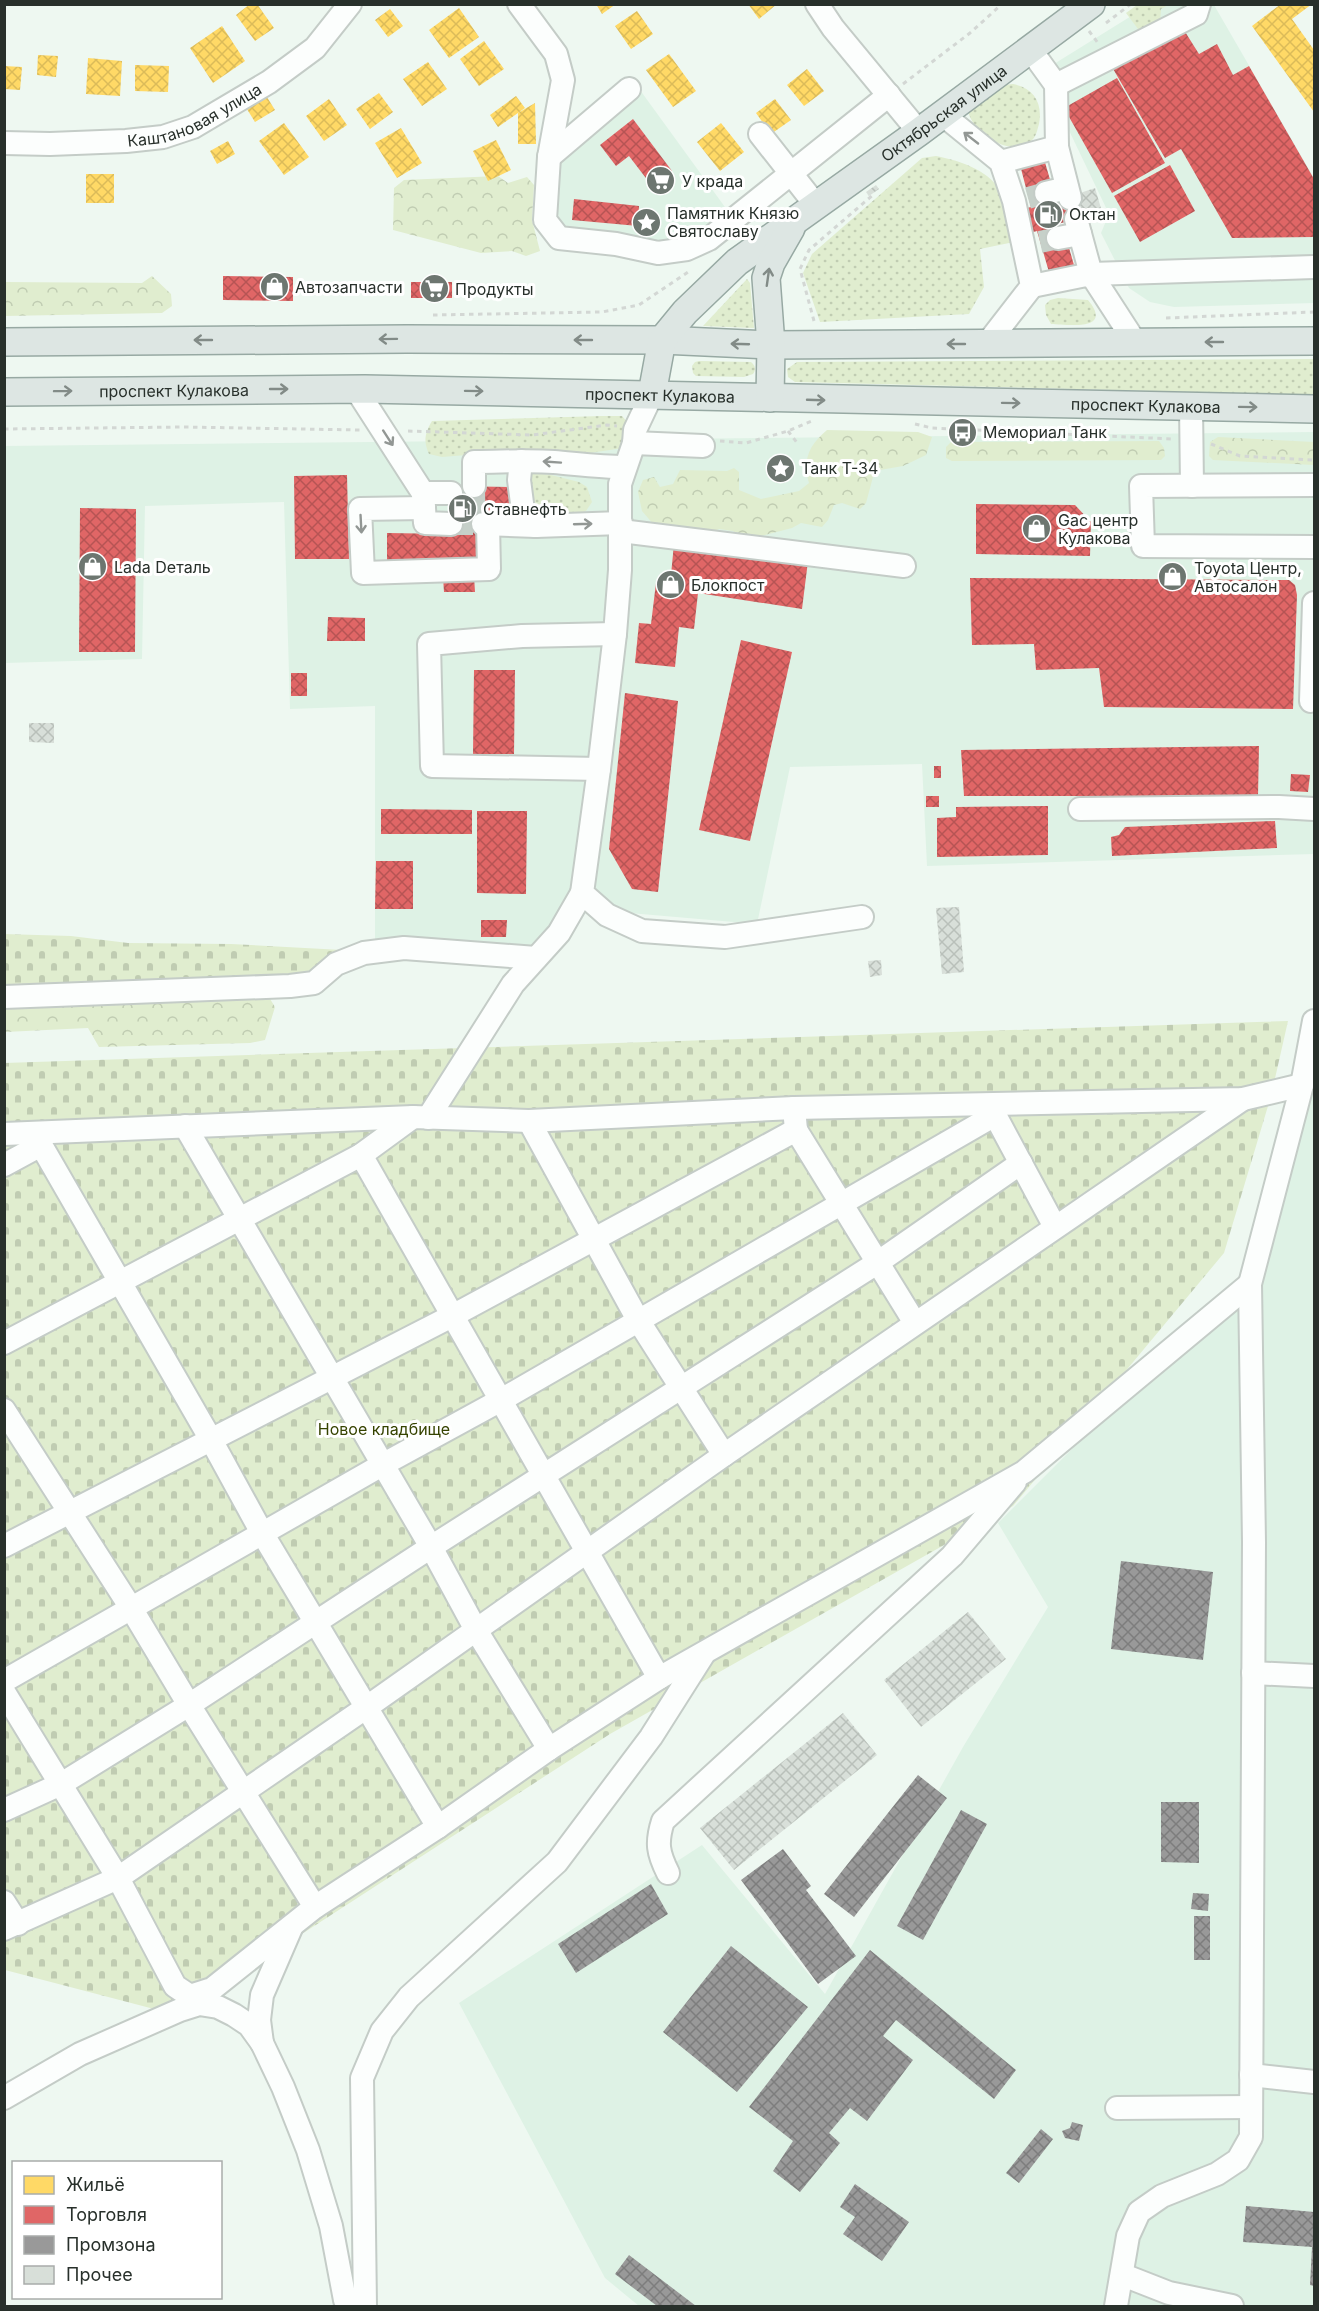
<svg xmlns="http://www.w3.org/2000/svg" width="1319" height="2311" font-family="Inter,sans-serif">
<style>
.built{fill:#def2e5}
.grass{fill:url(#grass-dots)}
.forest{fill:url(#forest-crowns)}
.cemetery{fill:url(#cemetery-stones)}
.homes{fill:url(#homes-cross-hatch)}
.shops{fill:url(#shops-cross-hatch)}
.industry{fill:url(#industry-cross-hatch)}
.building{fill:url(#building-cross-hatch)}
.lines{fill:none;stroke-linecap:round;stroke-linejoin:round}
.minor-tunnel{stroke:#c6d0c9;stroke-width:22;stroke-dasharray:22 11;stroke-linecap:butt}
.minor-casing{stroke:#c4ccc7;stroke-width:26}
.major-casing{stroke:#97a9a3;stroke-width:30}
.path{stroke:#d3d7d4;stroke-width:3;stroke-dasharray:4.5 4.5;stroke-linecap:butt}
.minor{stroke:#fcfefd;stroke-width:22}
.major{stroke:#dde6e3;stroke-width:27}
.oneway{stroke:#929794}
.oneway2{stroke:#828b87}
.labels{text-anchor:middle;stroke-width:6;stroke-linejoin:round;paint-order:stroke}
.street-label{font-size:16px;fill:#28302b;stroke:#fff}
.poi-label{font-size:16px;fill:#28302b;stroke:#fff;text-anchor:start}
.park-label{font-size:16px;fill:#364301;stroke:#fff}
</style>
<defs>
<pattern id="grass-dots" width="8" height="8" patternUnits="userSpaceOnUse" patternTransform="scale(1.5)"><rect width="8" height="8" fill="#e0edcf"/><path d="M2 2h.1M6 6h.1" fill="none" stroke="#c0ccb2" stroke-width="1.8" stroke-linecap="round"/></pattern>
<pattern id="forest-crowns" width="20" height="18" patternUnits="userSpaceOnUse" patternTransform="scale(1.5)"><rect width="20" height="18" fill="#e0edcf"/><path d="M2 6a3 3 0 1 1 6 0M12 15a3 3 0 1 1 6 0" fill="none" stroke="#c0ccb2"/></pattern>
<pattern id="cemetery-stones" width="16" height="16" patternUnits="userSpaceOnUse" patternTransform="scale(1.5)"><rect width="16" height="16" fill="#e0edcf"/><path d="M2 7V4a2 2 0 0 1 4 0v3zM10 15v-3a2 2 0 0 1 4 0v3z" fill="#c0ccb2"/></pattern>
<pattern id="homes-cross-hatch" width="8" height="8" patternUnits="userSpaceOnUse" patternTransform="scale(1.5)"><rect width="8" height="8" fill="#ffd966"/><path d="M0 0l8 8M0 8l8-8" fill="none" stroke="#dbbb59"/></pattern>
<pattern id="shops-cross-hatch" width="8" height="8" patternUnits="userSpaceOnUse" patternTransform="scale(1.5)"><rect width="8" height="8" fill="#e06666"/><path d="M0 0l8 8M0 8l8-8" fill="none" stroke="#b65454"/></pattern>
<pattern id="industry-cross-hatch" width="8" height="8" patternUnits="userSpaceOnUse" patternTransform="scale(1.5)"><rect width="8" height="8" fill="#999"/><path d="M0 0l8 8M0 8l8-8" fill="none" stroke="#7d7d7d"/></pattern>
<pattern id="building-cross-hatch" width="8" height="8" patternUnits="userSpaceOnUse" patternTransform="scale(1.5)"><rect width="8" height="8" fill="#d8dfd9"/><path d="M0 0l8 8M0 8l8-8" fill="none" stroke="#b9c0ba"/></pattern>
</defs>
<rect width="100%" height="100%" fill="#eef8f1"/>
<path class="built" d="M1149,5H1214L1314,178V303L1174,307L1150,302L1129,288L1101,233L1109,214L1041,72Z
M632,79L730,214L699,233L666,245L563,230L553,198L559,152Z
M1314,432V854L927,866L922,764L790,767L757,924L618,912L570,896L555,928L534,949L375,945V706L290,709L284,502L145,506L142,659L5,663L4,446Z
M1314,1069V2306H639L605,2278L459,2003L702,1845L825,1994L963,1747L1048,1607L998,1523L1261,1260Z"/>
<path class="grass" d="M1137,5H1168L1161,9L1160,24L1141,33L1126,13Z
M1013,84C1034,88 1043,103 1039,124C1037,131 1036,137 1031,141C1010,158 973,134 968,111L1004,85Z
M936,156C962,161 991,171 1003,195C1010,208 1011,227 1014,242L980,249L984,287L969,314L820,322L803,273L812,254L922,158Z
M747,279L750,283L754,328L703,326Z
M1058,298L1088,300C1114,331 1068,325 1051,324L1046,315L1045,305L1050,300Z
M1314,359V395L795,382L788,377L787,369L797,362Z
M699,361L751,362C756,366 756,370 753,374L744,377L696,376L693,373L692,366L695,362Z
M602,416H622L629,424L623,448L583,454L516,451L442,457L429,454C423,441 425,433 432,421Z
M530,472L551,475L579,482L587,487L592,502L586,511L576,516H542L533,509L526,497Z"/>
<path class="forest" d="M498,176L508,183L527,177L534,185L532,220L540,251L526,256L512,251L481,253L393,230L394,188L404,180Z
M152,276L171,294L172,306L162,313L5,316V282L142,283Z
M827,430L918,432L932,437L926,455L903,466L880,470L873,477L866,503L860,509L842,503L834,505L828,520L822,527L801,523L792,528L745,540L733,531L719,529L708,534L654,525L642,511L638,492L643,480L654,477L660,487L673,484L680,470L727,471L734,468L739,472V490L761,499L799,491L809,483C802,460 809,445 827,430Z
M1218,437L1314,442V465L1213,460L1209,456L1210,442Z
M1159,441L1164,448L1165,456L1161,460L952,461L946,458V447L951,442Z
M264,989L275,1007L265,1040L250,1043L99,1047L88,1028L5,1032V1007Z"/>
<path class="cemetery" d="M4,934L71,936L128,943L231,944L342,950L306,993L5,1005Z
M1288,1021L1271,1096L1224,1253L1013,1506L610,1734L177,2015L5,1970L4,1063Z"/>
<path class="homes" d="M250,4H257L274,28L255,41L236,15Z
M596,4H616L602,14Z
M748,4H777L759,19Z
M1281,4H1312L1292,19L1314,50V112L1252,26Z
M459,8L479,37L449,58L429,30Z
M390,9L403,26L388,37L375,20Z
M637,11L653,34L631,49L615,26Z
M222,26L245,61L213,83L190,48Z
M484,41L504,69L479,86L460,59Z
M669,54L696,91L673,107L646,70Z
M38,55L58,56L56,77L37,75Z
M88,58L122,61L120,96L86,94Z
M428,62L447,89L422,106L403,79Z
M135,65L169,66L168,92L135,91Z
M4,66L22,67L20,90L4,89Z
M807,69L824,91L804,106L787,85Z
M379,93L393,112L370,129L356,109Z
M265,94L275,110L255,122L245,106Z
M516,96L525,108L498,127L490,115Z
M329,99L347,125L324,141L306,116Z
M775,99L791,120L771,134L756,113Z
M535,103L536,144H518V113Z
M284,123L309,157L284,175L259,141Z
M721,123L744,152L720,171L697,142Z
M401,128L422,163L397,178L375,143Z
M496,140L511,170L488,181L473,151Z
M228,141L235,154L217,164L210,151Z
M86,174H114V203H86Z"/>
<path class="shops" d="M1182,27L1199,54L1217,44L1233,75L1249,66L1314,179V237L1232,238L1181,149L1165,158L1112,67Z
M1117,78L1165,163L1112,193L1064,108Z
M633,119L672,171L652,186L629,156L616,166L600,145Z
M1044,159L1051,183L1044,185L1049,204L1074,197L1080,218L1054,225L1059,244L1067,241L1074,265L1049,272L1037,231L1030,233L1023,209L1031,207L1020,165Z
M1170,165L1195,211L1140,242L1114,196Z
M574,199L639,206L638,226L572,220Z
M223,276L293,277V301L223,300Z
M411,282H452V298H411Z
M347,475L349,559H295L294,476Z
M451,486L517,487V512H483V535L487,562H387V533L450,534Z
M976,504L1075,505L1091,522L1090,556L976,554Z
M80,508L136,509L135,652H79Z
M674,544L808,561L802,609L698,593L694,629L679,627L675,667L635,663L639,623L651,624L656,583L670,585Z
M474,576L475,592H444L443,577Z
M970,578L1289,580L1295,585L1297,595L1293,709L1104,707L1099,668L1036,670L1034,644L972,645Z
M328,617L365,618V641H327Z
M741,640L792,652L750,841L699,830Z
M474,670H515L514,754H473Z
M291,673H307V696H291Z
M625,693L678,701L658,892L632,889L609,849Z
M1259,746L1258,796H964L961,750Z
M934,766H941V778H934Z
M1291,774L1310,775L1308,792L1290,791Z
M926,796H939V807H926Z
M1048,806V855L937,857V818L956,817V807Z
M381,809L472,810V834H381Z
M477,811H527L526,894L477,893Z
M1275,821L1277,848L1112,856L1111,837L1119,835L1125,827Z
M376,861H413V909H375Z
M481,920H507L506,937H481Z"/>
<path class="industry" d="M1121,1561L1213,1572L1203,1660L1111,1649Z
M918,1775L947,1798L854,1917L824,1894Z
M1161,1802H1199V1863L1161,1862Z
M961,1810L987,1824L923,1940L897,1926Z
M783,1849L811,1886L806,1890L856,1956L818,1984L741,1880Z
M651,1884L668,1914L576,1973L558,1944Z
M1193,1893L1209,1894L1208,1911L1191,1909Z
M1194,1916H1210V1960H1194Z
M731,1946L808,2007L737,2092L663,2032Z
M870,1950L1016,2070L994,2099L896,2020L883,2036L913,2060L867,2121L850,2108L829,2133L840,2143L800,2192L773,2171L793,2141L749,2107Z
M1072,2122L1083,2125L1079,2141L1065,2138L1062,2131L1070,2128Z
M1041,2129L1053,2139L1019,2183L1006,2173Z
M855,2184L909,2222L882,2261L843,2234L855,2217L840,2207Z
M1246,2206L1314,2212V2286L1310,2285L1312,2247L1243,2242Z
M629,2255L696,2306H657L615,2274Z"/>
<path class="building" d="M876,185L879,189L869,196L866,192Z
M1095,188L1103,215L1084,220L1077,194Z
M29,723H54V743L29,742Z
M959,907L964,972L942,974L936,908Z
M881,960L882,975L870,977L868,961Z
M968,1612L1006,1659L921,1727L884,1680Z
M843,1713L877,1755L734,1870L700,1828Z"/>
<g class="lines">
<path class="minor-tunnel" d="M1028,198L1046,193
M1040,242L1058,238
M474,492L475,524
M451,524H483"/>
<defs>
<g id="minor">
<path d="M519,4L556,54L563,80L549,157L545,220L559,238L616,244L658,253L687,249L709,239L889,95"/>
<path d="M817,4L833,28L919,132"/>
<path d="M1056,85L1196,14L1199,4"/>
<path d="M942,114L1001,162L1014,201L1032,286L987,344"/>
<path d="M760,134L815,204"/>
<path id="s1" d="M4,143L50,144L126,141L163,137L193,127L269,82L315,48L350,4"/>
<path d="M1057,147L1070,198"/>
<path d="M549,157L629,89"/>
<path d="M1001,162L1057,147L1056,85L1030,49"/>
<path d="M1046,193L1067,188"/>
<path d="M1076,219L1091,274L1314,267"/>
<path d="M1058,238L1080,234"/>
<path d="M1032,286L1091,274L1135,342"/>
<path d="M356,389L423,493"/>
<path d="M652,394L635,430L634,443L620,484V570L615,634L599,769L582,893L607,915L642,931L725,937L862,917"/>
<path d="M1191,406L1192,486"/>
<path d="M634,443L703,446"/>
<path d="M521,461L519,480L523,511L536,526"/>
<path d="M1314,485L1141,486L1143,546L1314,547"/>
<path d="M474,486V462C501,462 528,460 554,462C578,464 601,467 625,467"/>
<path d="M451,493H423L425,523L451,524"/>
<path d="M424,508L360,509L363,573L489,569L488,524"/>
<path d="M483,524L536,526L621,523"/>
<path d="M621,531L904,566"/>
<path d="M1311,701L1314,603"/>
<path d="M599,769L432,766L429,644L522,636L615,634"/>
<path d="M1080,809L1279,807L1314,809"/>
<path d="M4,997L290,986L314,983L336,964L364,953L404,948L536,958"/>
<path d="M995,1115L1055,1227"/>
<path d="M428,1118L513,984L559,933L582,893"/>
<path d="M529,1121L638,1320L724,1455"/>
<path d="M185,1126L431,1547L476,1630L549,1749"/>
<path d="M796,1130L915,1323"/>
<path d="M4,1134L413,1117L529,1121L794,1108L1243,1099L1302,1085"/>
<path d="M41,1145L210,1438L262,1533L438,1827"/>
<path d="M361,1155L659,1678"/>
<path d="M4,1165L41,1145L37,1133"/>
<path d="M4,1343L361,1155L413,1117"/>
<path d="M4,1410L131,1608L189,1705L315,1907"/>
<path d="M4,1546L454,1315L796,1130L794,1108"/>
<path d="M1253,1673L1314,1676"/>
<path d="M4,1681L382,1465L501,1400L995,1115L991,1106"/>
<path d="M4,1692L118,1878L175,1986L190,1996L212,1989L315,1907L438,1827L549,1749L659,1678L1024,1472L1250,1284"/>
<path d="M4,1810L61,1784L189,1705L431,1547L877,1263L1021,1163"/>
<path d="M668,1873C658,1853 656,1843 663,1821L952,1556L1015,1482"/>
<path d="M4,1902L18,1924"/>
<path d="M4,1929L118,1878L367,1707L724,1455L1243,1099"/>
<path d="M262,2043L259,2020L262,1995L291,1928"/>
<path d="M1251,2075L1314,2082"/>
<path d="M4,2098L80,2054L180,2010L199,2004L218,2007L234,2015L249,2025L262,2043L283,2087L308,2150L331,2226L345,2300"/>
<path d="M1117,2108L1251,2107"/>
<path d="M1123,2275L1169,2293L1232,2306"/>
<path d="M365,2306L362,2078L382,2031L409,1997L557,1862L651,1737L703,1655"/>
<path d="M1116,2306L1128,2236L1139,2212L1162,2196L1217,2174L1238,2160L1251,2137L1254,1542L1250,1284L1302,1085L1314,1021"/>
</g>
<g id="major">
<path d="M4,342L407,339L662,340L771,345L1314,341"/>
<path id="s2" d="M4,392L365,389L1314,409"/>
<path id="s3" d="M652,394L662,340L685,312L737,262L919,132L1091,4"/>
<path d="M770,398L771,345L766,278L771,263L791,228"/>
</g>
</defs>
<use href="#minor" class="minor-casing"/>
<use href="#major" class="major-casing"/>
<path class="path" d="M1106,23L1131,4
M1089,31L1098,43
M903,84L970,33L1002,4
M433,315L602,312L639,305L691,270
M1166,318L1314,312
M814,321L800,269L809,250L874,194
M915,424L932,428L1172,439
M4,429L184,427L360,430
M408,431L532,435L607,425L617,426
M788,431L798,444
M720,441L746,443L788,431L812,421
M1211,444L1240,456L1314,460"/>
<use href="#minor" class="minor"/>
<use href="#major" class="major"/>
</g>
<defs><path id="oneway-shaft" d="M-6 0H5M1.5-3L5.5 0L1.5 3" fill="none" stroke-width="1.6" stroke-linecap="round" stroke-linejoin="round" transform="scale(1.5)"/></defs>
<g class="oneway">
<use href="#oneway-shaft" transform="translate(971 138) rotate(-142)"/>
<use href="#oneway-shaft" transform="translate(388 438) rotate(57)"/>
<use href="#oneway-shaft" transform="translate(552 462) rotate(-176)"/>
<use href="#oneway-shaft" transform="translate(361 524) rotate(87)"/>
<use href="#oneway-shaft" transform="translate(583 524) rotate(-2)"/>
</g>
<g class="oneway2">
<use href="#oneway-shaft" transform="translate(768 277) rotate(-82)"/>
<use href="#oneway-shaft" transform="translate(388 339) rotate(179)"/>
<use href="#oneway-shaft" transform="translate(203 340) rotate(180)"/>
<use href="#oneway-shaft" transform="translate(583 340) rotate(-180)"/>
<use href="#oneway-shaft" transform="translate(1214 342) rotate(180)"/>
<use href="#oneway-shaft" transform="translate(740 344) rotate(-178)"/>
<use href="#oneway-shaft" transform="translate(956 344) rotate(180)"/>
<use href="#oneway-shaft" transform="translate(279 389)"/>
<use href="#oneway-shaft" transform="translate(63 391) rotate(-1)"/>
<use href="#oneway-shaft" transform="translate(474 391) rotate(1)"/>
<use href="#oneway-shaft" transform="translate(816 400) rotate(2)"/>
<use href="#oneway-shaft" transform="translate(1011 403) rotate(1)"/>
<use href="#oneway-shaft" transform="translate(1248 407) rotate(1)"/>
</g>
<defs>
<symbol id="supermarket-disc" viewBox="-11 -11 22 22"><circle r="9.5" fill="#6d7670" stroke="#fff"/><path d="M-6-5.5h2.5l.6 2H6L4.5 2H-2.5L-4.4-4H-6ZM-1.5 3.2a1.3 1.3 0 1 0 .1 0ZM3 3.2a1.3 1.3 0 1 0 .1 0Z" fill="#fff"/></symbol>
<symbol id="fuel-disc" viewBox="-11 -11 22 22"><circle r="9.5" fill="#6d7670" stroke="#fff"/><path d="M-5.5-6h7V0h2V4h1.3V-2.5L3-4.5l.8-.8L6-3V5H2.5V1h-1V6h-7ZM-4.2-4.7v3.2H.2V-4.7Z" fill="#fff"/></symbol>
<symbol id="sight-disc" viewBox="-11 -11 22 22"><circle r="9.5" fill="#6d7670" stroke="#fff"/><path d="M0-6L1.8-2.2L6-1.7L2.9 1.2L3.7 5.4L0 3.3L-3.7 5.4L-2.9 1.2L-6-1.7L-1.8-2.2Z" fill="#fff"/></symbol>
<symbol id="shop-disc" viewBox="-11 -11 22 22"><circle r="9.5" fill="#6d7670" stroke="#fff"/><path d="M-5-2.5h2.3a2.7 3.5 0 0 1 5.4 0H5L5.5 6h-11ZM-1.5-2.5h3a1.5 2.3 0 0 0-3 0Z" fill="#fff"/></symbol>
<symbol id="bus-disc" viewBox="-11 -11 22 22"><circle r="9.5" fill="#6d7670" stroke="#fff"/><path d="M-5-6H5V4H4V6H2V4H-2V6H-4V4H-5ZM-3.5-4V0h7V-4ZM-3.5 1.2v1.5H-2V1.2ZM2 1.2v1.5H3.5V1.2Z" fill="#fff"/></symbol>
</defs>
<g fill-rule="evenodd">
<use href="#supermarket-disc" x="644" y="164" width="33" height="33"/>
<use href="#fuel-disc" x="1032" y="198" width="33" height="33"/>
<use href="#sight-disc" x="630" y="206" width="33" height="33"/>
<use href="#shop-disc" x="258" y="270" width="33" height="33"/>
<use href="#supermarket-disc" x="418" y="272" width="33" height="33"/>
<use href="#bus-disc" x="946" y="416" width="33" height="33"/>
<use href="#sight-disc" x="764" y="452" width="33" height="33"/>
<use href="#fuel-disc" x="446" y="492" width="33" height="33"/>
<use href="#shop-disc" x="1020" y="512" width="33" height="33"/>
<use href="#shop-disc" x="76" y="550" width="33" height="33"/>
<use href="#shop-disc" x="1156" y="560" width="33" height="33"/>
<use href="#shop-disc" x="654" y="568" width="33" height="33"/>
</g>
<g class="labels">
<g class="street-label">
<text dy="6" stroke="none"><textPath href="#s1" startOffset="196">Каштановая улица</textPath></text>
<text dy="6" stroke="none"><textPath href="#s3" startOffset="418">Октябрьская улица</textPath></text>
<text dy="6" stroke="none"><textPath href="#s2" startOffset="170">проспект Кулакова</textPath></text>
<text dy="6" stroke="none"><textPath href="#s2" startOffset="656">проспект Кулакова</textPath></text>
<text dy="6" stroke="none"><textPath href="#s2" startOffset="1142">проспект Кулакова</textPath></text>
</g>
<g class="poi-label">
<text x="682" y="187">У крада</text>
<text x="667" y="219">Памятник Князю<tspan x="667" dy="18">Святославу</tspan></text>
<text x="1069" y="220">Октан</text>
<text x="295" y="293">Автозапчасти</text>
<text x="455" y="295">Продукты</text>
<text x="983" y="438">Мемориал Танк</text>
<text x="801" y="474">Танк Т-34</text>
<text x="483" y="515">Ставнефть</text>
<text x="1058" y="526">Gac центр<tspan x="1058" dy="18">Кулакова</tspan></text>
<text x="114" y="573">Lada Dеталь</text>
<text x="1194" y="574">Toyota Центр,<tspan x="1194" dy="18">Автосалон</tspan></text>
<text x="691" y="591">Блокпост</text>
</g>
<g class="park-label">
<text x="384" y="1435">Новое кладбище</text>
</g>
</g>
<rect width="1319" height="2311" fill="none" stroke="#28302b" stroke-width="12"/>
<rect x="12" y="2161" width="210" height="138" fill="#ffffff" stroke="#a9acaa" stroke-width="1.5"/>
<rect x="24" y="2176" width="30" height="18" fill="#ffd966" stroke="#a9acaa" stroke-width="1.5"/>
<text x="66" y="2191" font-size="18" fill="#28302b">Жильё</text>
<rect x="24" y="2206" width="30" height="18" fill="#e06666" stroke="#a9acaa" stroke-width="1.5"/>
<text x="66" y="2221" font-size="18" fill="#28302b">Торговля</text>
<rect x="24" y="2236" width="30" height="18" fill="#999999" stroke="#a9acaa" stroke-width="1.5"/>
<text x="66" y="2251" font-size="18" fill="#28302b">Промзона</text>
<rect x="24" y="2266" width="30" height="18" fill="#d8dfd9" stroke="#a9acaa" stroke-width="1.5"/>
<text x="66" y="2281" font-size="18" fill="#28302b">Прочее</text>
</svg>
